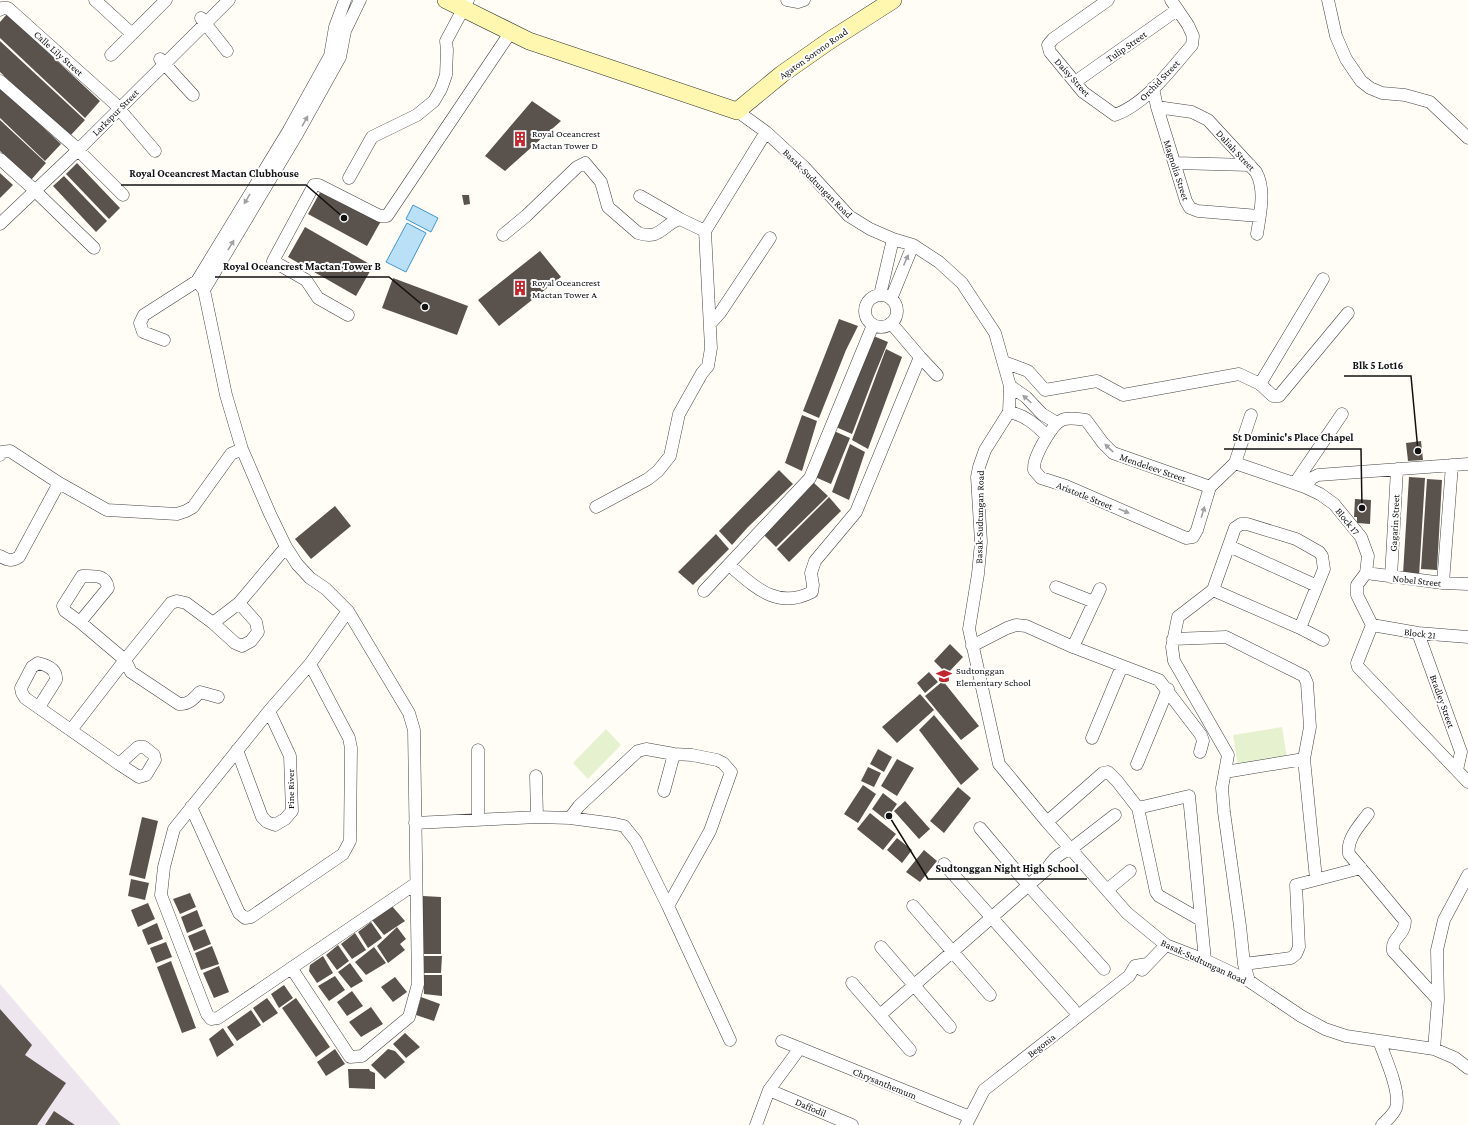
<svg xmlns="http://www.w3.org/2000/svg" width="1468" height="1125" font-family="'Crimson Pro',serif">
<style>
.industrial{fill:#eee6ef}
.pitch{fill:#e6f2cf}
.water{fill:#b9e0f7;stroke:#3f96cf}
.building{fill:#5a524d}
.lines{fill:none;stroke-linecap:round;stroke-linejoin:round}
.street-casing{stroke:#444;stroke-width:13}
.secondary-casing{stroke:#333;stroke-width:18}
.street{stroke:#fff;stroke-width:12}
.secondary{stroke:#fff6b0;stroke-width:17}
.oneway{fill:#a0a0a0}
.labels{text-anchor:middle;stroke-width:4;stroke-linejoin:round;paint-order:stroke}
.street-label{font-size:10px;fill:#111;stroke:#fff}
.poi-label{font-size:10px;fill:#111;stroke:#fff;text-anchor:start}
.leader{fill:none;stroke:#111;stroke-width:1.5}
.callout-dot{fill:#111;stroke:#fff;stroke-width:1.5}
.callout-label{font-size:11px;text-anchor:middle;font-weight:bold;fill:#111;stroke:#fff;stroke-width:4;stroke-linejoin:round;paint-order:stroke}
</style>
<rect width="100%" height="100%" fill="#fffdf5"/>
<path class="industrial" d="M0,984L121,1125H0Z"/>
<path class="pitch" d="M1282,727L1287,758L1238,766L1233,735Z
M606,729L621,745L588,779L573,763Z"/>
<path class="water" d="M413,205L438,218L431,232L406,219Z
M407,223L426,233L406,272L386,262Z"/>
<path class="building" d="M7,14L100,101L85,118L0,38V22Z
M0,41L85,120L69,137L0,72Z
M0,87L61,144L45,161L0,118Z
M532,101L561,121L505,171L485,156Z
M0,120L46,163L31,180L0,151Z
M77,163L120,208L109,219L66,174Z
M0,173L13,185L0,198Z
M64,176L107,221L96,232L53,186Z
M322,189L381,221L367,246L308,214Z
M462,195H469L470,204L464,205Z
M305,227L373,266L356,296L288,257Z
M540,251L561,277L499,326L478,300Z
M393,278L468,306L457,335L382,308Z
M839,319L858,326L846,350L819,418L803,411Z
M871,335L888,342L874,376L852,434L836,427Z
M886,349L902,357L868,449L852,440Z
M802,415L817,421L802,471L785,463Z
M834,431L850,438L831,484L815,477Z
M1421,441L1423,460L1408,461L1406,443Z
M850,444L865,452L849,500L832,492Z
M779,470L793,484L748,527L732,545L719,531Z
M1409,477L1425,478L1419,576L1403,574Z
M1427,479L1442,480L1437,570L1421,569Z
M814,483L828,496L776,547L764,535Z
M829,497L841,511L789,562L777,549Z
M1355,499L1371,500L1370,524L1357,523V517H1354Z
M335,506L351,526L311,559L295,539Z
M716,534L729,549L693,585L678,572Z
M950,644L963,657L947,674L934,661Z
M929,672L938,682L925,693L917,683Z
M943,681L979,726L961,740L925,696Z
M920,694L934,710L897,743L882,727Z
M934,715L979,769L961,785L919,730Z
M878,749L892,757L884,772L870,764Z
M897,759L914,768L897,796L881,786Z
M868,767L881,773L874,787L861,781Z
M863,785L876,794L858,823L844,814Z
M958,787L971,798L944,833L930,821Z
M883,793L897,804L886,820L872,809Z
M905,801L930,829L919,839L894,811Z
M870,813L896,834L883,850L857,829Z
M142,817L158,821L145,879L129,875Z
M897,838L912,850L902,863L887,850Z
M924,850L937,861L920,882L906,872Z
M131,879L149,883L145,900L128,896Z
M190,893L196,907L180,914L173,899Z
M423,896L441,897V954H423Z
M148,903L155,919L138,927L131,910Z
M391,905L405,921L384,935L372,920Z
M197,910L203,926L187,933L181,917Z
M371,922L382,938L368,948L358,932Z
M157,923L163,939L148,945L142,930Z
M397,927L406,939L400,944L405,950L388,963L377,946Z
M205,929L211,944L194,951L188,936Z
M355,933L366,950L352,959L341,944Z
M166,942L172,957L156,963L150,948Z
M338,945L349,961L337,970L326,955Z
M212,946L219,964L201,970L195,953Z
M374,947L386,963L366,975L355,962Z
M323,956L333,973L317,983L309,971L310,965Z
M423,956H442L441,973H423Z
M171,961L196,1028L182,1033L157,967Z
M350,963L363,981L351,988L338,972Z
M219,966L229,992L214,998L203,973Z
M423,975H442V996L424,994Z
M335,976L345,990L329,1001L318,986Z
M395,977L407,992L393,1002L381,987Z
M284,985L293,998L279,1008L271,994Z
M352,991L363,1006L347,1016L337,1002Z
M421,997L440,1004L434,1021L416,1015Z
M267,998L278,1013L263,1023L253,1008Z
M296,998L330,1047L316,1057L282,1008Z
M371,1007L383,1024L361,1037L349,1022Z
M0,1009L32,1045L25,1055L66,1083L37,1125H0Z
M251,1010L261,1025L237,1041L227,1027Z
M223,1028L234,1045L217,1057L209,1039Z
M405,1033L420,1047L406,1058L393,1044Z
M335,1049L345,1064L326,1076L317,1062Z
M388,1049L395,1051L405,1062L385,1079L371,1065Z
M348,1069H369L370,1071L375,1073V1089L349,1088Z
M54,1111L75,1125H45Z"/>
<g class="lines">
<defs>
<path id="street" d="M95,0L132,34
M787,0L798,2L804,0
M1108,0L1053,39L1048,45L1050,52L1083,92L1115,115C1147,103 1170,70 1192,45L1193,36L1188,25L1171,0
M1328,0L1336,36L1346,59L1361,81L1370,88L1382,93L1405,95L1430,102L1468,138
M0,10L2,8H8L114,103L155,151
M201,18L227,51
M111,55L166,0
M160,59L193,95
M0,81L72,144L123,195
M1075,82L1177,10
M1153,88L1157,107L1186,201L1190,208L1198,211L1259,216
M1157,107L1192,112L1208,120L1256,172C1266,190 1260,214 1257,234
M737,111L766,132L804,167L849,216L870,229L893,239L913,245L939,262L962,283L995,333L1010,386L1009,412L985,450L979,467L977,477L981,542L978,574L969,629L999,764L1047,822L1127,913L1166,945L1205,960L1249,981L1301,1016L1325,1029L1346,1036L1434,1049L1455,1058L1468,1068
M0,159L30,186L94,248
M1175,163L1250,165
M349,178L372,137L417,115L434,101L441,89L446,75L447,50L446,41L468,0
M640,196L680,219
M0,224L78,150L229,0
M503,235L526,216L577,167L585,163L601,182L608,207L638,233C660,241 663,224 680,219L705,231
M197,281L204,290L226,395L242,449L270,514L286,547L297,564L310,578L326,589L348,611L409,713L414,730L418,984L409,1017L362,1056L350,1057L292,969
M204,290L296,136L340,57L345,31L360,0
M880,295L893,239
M865 311a16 16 0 1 1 32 0a16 16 0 1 1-32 0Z
M891,299L913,245
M348,315L318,298L306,280L273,261L314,185H319L380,216H387L510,33
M891,323L920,357L937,375
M710,324L720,313L770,238
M164,340L143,332L140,323L144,315L197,281L289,130L330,56L335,27L345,0
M1004,362L1028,371L1045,390L1097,381L1123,395L1239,374L1260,384L1273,396H1279L1348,313
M1260,384L1323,279
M1010,386L1026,397L1042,414L1057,423
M1009,412C1025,415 1036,425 1047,436
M0,455L2,452L10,451L59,483L107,510L177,514L186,511L193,507L231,454L242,449
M1235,463L1305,487L1320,494L1334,504L1361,537L1368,556L1366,573L1357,585V595L1372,625L1357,663L1358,667L1468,782
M1295,483L1342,414
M1210,487L1113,453L1103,443L1086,420C1078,419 1069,417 1062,420C1052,424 1038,451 1035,461C1034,464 1034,468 1034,470L1041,478L1066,486L1186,538L1193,537L1197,530L1210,487L1235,463L1251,415
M1305,487L1312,478L1318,475L1468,464
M596,507L648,479L658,471L670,456L679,414L702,373L708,366L711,348L705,231L766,132
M1229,546L1317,586
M0,556C7,560 11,562 19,557L59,483
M729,565C755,587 777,610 812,592L813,585L811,573L815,561L856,512L920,357
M1366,573L1443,583L1468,584
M82,576C93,576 106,574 108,588L80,622L65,611L63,606Z
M1391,577L1397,469
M1443,583L1452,465
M1056,587L1094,602
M1213,590L1300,628L1323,640
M704,591L810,478L873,325
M348,611L310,664L269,711L174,829L164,867L161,895L207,1014L211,1019L218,1018L415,884
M80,622L125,660L131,672L179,704C189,705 194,698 200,692L218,697
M213,623L235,643L242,646L251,641L258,632L256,622L239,603
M1372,625L1418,633L1468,637
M1418,633L1461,752L1457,770
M1173,639L1226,637L1304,676L1307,683L1310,727L1304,759L1316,879
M972,646L1007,628L1016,625L1026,626L1073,647L1159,680L1201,735L1203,741L1200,752
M1073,647L1100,589
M39,707L56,680C57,669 47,665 38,663L32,667L21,688L22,693L25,698L119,764
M71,730L125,660L171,603L177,601L186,603L213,623L239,603L286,547
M1092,738L1122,666
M138,747H144L154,755L155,760L146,775L139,777L119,764Z
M237,750L262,817L267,822L275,825L285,819L292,811L290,756L269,711
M1137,764L1168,689
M1225,772L1304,759
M536,776L537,817
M664,791L674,754
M191,807L239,913L245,918L251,917L343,854L350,841L351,748L349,738L310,664
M1138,808L1189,796L1205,960
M1368,814C1360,825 1346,839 1349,854L1405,921C1405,936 1391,937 1393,951L1438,1000
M570,818L579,806L638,751L646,749L674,754L692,755L717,760L723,763L731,772L710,831L668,906
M478,820V750
M1047,822L1103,773L1108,772L1117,781L1138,808L1156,892L1159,896L1201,920
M415,823L537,817L570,818L615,824L624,826L636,841L668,906L730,1040
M980,828L1028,885L1104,969
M944,864L1073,1009
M1107,890L1130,871
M913,906L990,995
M881,947L950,1027
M1244,964L1291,958L1296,954L1299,947L1296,885L1361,868
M1142,970L1166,945
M1249,981L1244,964L1240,926L1224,812L1222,788L1228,755L1174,661L1172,647L1178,617L1213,590L1235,528L1241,524H1247L1296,539L1319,552L1322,556L1324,569L1300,628
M852,983L910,1050
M880,1015L1047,869C1053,859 1059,853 1071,849L1115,815
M782,1041L970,1117
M1379,1041C1385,1057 1401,1092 1396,1108C1394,1114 1387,1120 1382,1125
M1434,1049L1438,1000L1437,950L1444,920L1468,875
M769,1090L852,1125
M756,1125L769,1090L800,1048
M966,1125L984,1090L1129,976L1135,966L1147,964"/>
<path id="secondary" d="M446,0L529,41L737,111L782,74L829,41L893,0"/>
</defs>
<use href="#street" class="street-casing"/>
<use href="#secondary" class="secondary-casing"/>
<use href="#street" class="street"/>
<use href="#secondary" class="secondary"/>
</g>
<defs><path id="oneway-solid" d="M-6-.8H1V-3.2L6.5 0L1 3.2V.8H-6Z"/></defs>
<g class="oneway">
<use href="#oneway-solid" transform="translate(305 121) rotate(-61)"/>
<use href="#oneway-solid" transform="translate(247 199) rotate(121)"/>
<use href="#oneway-solid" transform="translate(231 245) rotate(-59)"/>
<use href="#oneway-solid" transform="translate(906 260) rotate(-66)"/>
<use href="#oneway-solid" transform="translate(1027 399) rotate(-138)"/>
<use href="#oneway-solid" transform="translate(1109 448) rotate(-137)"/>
<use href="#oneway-solid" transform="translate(1124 511) rotate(23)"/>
<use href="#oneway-solid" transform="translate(1203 512) rotate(-73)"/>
</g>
<defs>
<symbol id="building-bare" viewBox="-9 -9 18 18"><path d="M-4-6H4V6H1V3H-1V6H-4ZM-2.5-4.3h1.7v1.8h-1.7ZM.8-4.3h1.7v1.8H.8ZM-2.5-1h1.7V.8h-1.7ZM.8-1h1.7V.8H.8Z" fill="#c4262e" stroke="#fff" stroke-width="2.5" paint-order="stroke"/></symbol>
<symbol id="school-bare" viewBox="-9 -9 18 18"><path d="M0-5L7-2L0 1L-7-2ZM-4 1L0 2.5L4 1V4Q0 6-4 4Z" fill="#c4262e" stroke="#fff" stroke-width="2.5" paint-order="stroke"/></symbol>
</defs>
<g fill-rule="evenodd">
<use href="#building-bare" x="509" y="128" width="22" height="22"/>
<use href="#building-bare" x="509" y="277" width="22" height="22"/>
<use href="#school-bare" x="933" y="665" width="22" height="22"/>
</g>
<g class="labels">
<g class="street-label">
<text transform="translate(1126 46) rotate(-35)" y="4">Tulip Street</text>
<text transform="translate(59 53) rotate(42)" y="4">Calle Lily Street</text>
<text transform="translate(813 53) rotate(-35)" y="4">Agaton Sorono Road</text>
<text transform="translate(1073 77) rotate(48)" y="4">Daisy Street</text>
<text transform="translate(1159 80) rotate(-46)" y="4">Orchid Street</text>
<text transform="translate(115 112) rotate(-45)" y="4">Larkspur Street</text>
<text transform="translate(1236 150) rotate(47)" y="4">Daliah Street</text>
<text transform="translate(1177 170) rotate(72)" y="4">Magnolia Street</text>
<text transform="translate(818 183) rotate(45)" y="4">Basak-Sudtungan Road</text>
<text transform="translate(1153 467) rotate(19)" y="4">Mendeleev Street</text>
<text transform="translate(1085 495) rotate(22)" y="4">Aristotle Street</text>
<text transform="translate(979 517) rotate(-89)" y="4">Basak-Sudtungan Road</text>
<text transform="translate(1348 521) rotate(51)" y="4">Block 17</text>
<text transform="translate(1394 523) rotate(-87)" y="4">Gagarin Street</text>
<text transform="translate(1417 580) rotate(6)" y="4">Nobel Street</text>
<text transform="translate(1420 633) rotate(7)" y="4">Block 21</text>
<text transform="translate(1443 701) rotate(70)" y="4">Bradley Street</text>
<text transform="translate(290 789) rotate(-90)" y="4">Pine River</text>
<text transform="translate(1204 961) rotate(25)" y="4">Basak-Sudtungan Road</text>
<text transform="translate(1041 1045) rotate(-38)" y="4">Begonia</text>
<text transform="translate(885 1083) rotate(22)" y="4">Chrysanthemum</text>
<text transform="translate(811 1107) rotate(23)" y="4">Daffodil</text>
</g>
<g class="poi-label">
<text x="532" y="137">Royal Oceancrest<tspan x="532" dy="12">Mactan Tower D</tspan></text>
<text x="532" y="286">Royal Oceancrest<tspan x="532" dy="12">Mactan Tower A</tspan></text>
<text x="956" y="674">Sudtonggan<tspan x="956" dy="12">Elementary School</tspan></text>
</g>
</g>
<path class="leader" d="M344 218L306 185H121M425 307L389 277H215M1418 451L1411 376H1344M1362 508L1361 449H1224M889 816L928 879H1087"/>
<g class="callout-dot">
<circle cx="344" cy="218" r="4"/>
<circle cx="425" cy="307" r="4"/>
<circle cx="1418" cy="451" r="4"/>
<circle cx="1362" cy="508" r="4"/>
<circle cx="889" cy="816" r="4"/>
</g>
<g class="callout-label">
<text x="214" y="177">Royal Oceancrest Mactan Clubhouse</text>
<text x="302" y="270">Royal Oceancrest Mactan Tower B</text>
<text x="1378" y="369">Blk 5 Lot16</text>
<text x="1293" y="441">St Dominic's Place Chapel</text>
<text x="1007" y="872">Sudtonggan Night High School</text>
</g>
</svg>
